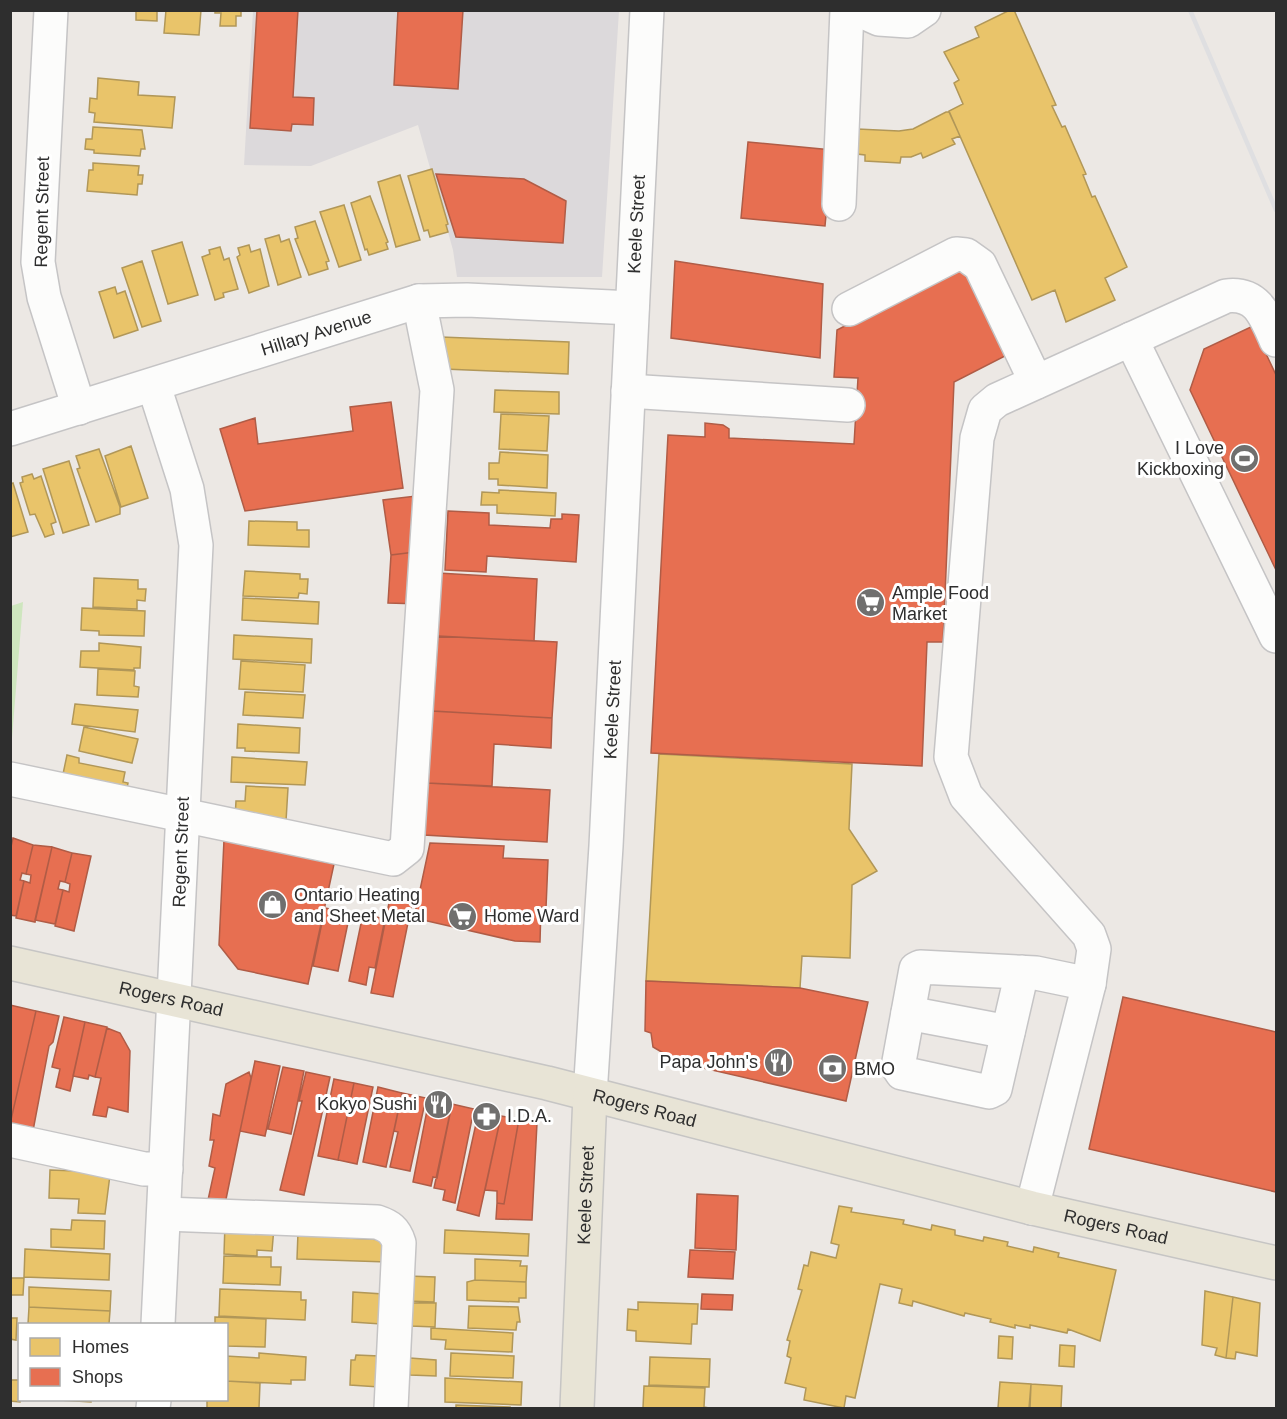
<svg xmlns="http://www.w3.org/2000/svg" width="1287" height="1419" font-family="Arial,sans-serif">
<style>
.industrial{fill:#dcd9db}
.green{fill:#cee6be}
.homes{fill:#e9c46a;stroke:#b19758;stroke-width:1.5}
.shops{fill:#e76f51;stroke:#b05c46;stroke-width:1.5}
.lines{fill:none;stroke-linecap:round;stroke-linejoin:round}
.minor-casing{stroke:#c5c4c5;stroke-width:36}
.major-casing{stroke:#c6c5c4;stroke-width:36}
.minor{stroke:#fcfcfb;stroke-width:33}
.major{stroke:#e8e4d6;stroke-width:33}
.rail{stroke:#dfdfe1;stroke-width:4.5}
.labels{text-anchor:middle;stroke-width:6;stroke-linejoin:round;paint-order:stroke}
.street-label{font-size:18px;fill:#2e2e2e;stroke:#fff}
.poi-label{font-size:18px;fill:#2e2e2e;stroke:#fff;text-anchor:start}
</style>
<rect width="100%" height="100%" fill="#ece8e4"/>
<path class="industrial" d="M253,11H619L602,277H457L453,250L418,125L311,166L244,165Z"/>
<path class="green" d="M23,602L12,738L11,606Z"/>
<path class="homes" d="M136,10H157V21L136,20Z
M166,10H201L199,35L164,33Z
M215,10H241V16H236V26H220L221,13H215Z
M1010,10H1014L1056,105L1052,106L1062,127L1065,126L1086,174L1083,175L1092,197L1095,196L1127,267L1105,278L1115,300L1066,322L1055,290L1032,300L949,111L963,104L954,83L959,80L944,52L979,37L975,27Z
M98,78L139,82L138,95L175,97L172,128L94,122L95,113L89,112L90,98L97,99Z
M946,112H949L960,136L952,139L955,144L923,158L921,153L911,157H901L900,163L865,161V155L857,154L858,129L899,131L913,129Z
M93,127L142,130L145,149H141L140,156L94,153V150L85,149L86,139H92Z
M93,163L139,166L138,175H143L142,184H138L137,195L87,191L89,170H93Z
M432,169L448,224L446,225L448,232L430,237L428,230L424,231L408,176Z
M400,175L420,240L396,247L378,182Z
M370,196L388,242L386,243L388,249L369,255L367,249L365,250L351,203Z
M344,205L361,260L339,267L320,212Z
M315,221L329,261L326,262L328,269L309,275L295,239L298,238L295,227Z
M279,235L281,242L289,239L301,277L278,285L265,239Z
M182,242L198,295L168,304L152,251Z
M249,245L251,252L260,249L269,286L249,293L237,257L240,255L238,248Z
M220,247L224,260L229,258L238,289L223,293L224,297L215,300L202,257L210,254L209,250Z
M142,261L161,321L142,327L122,268Z
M115,287L117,294L125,291L138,330L114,338L99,292Z
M441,337L569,342L568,374L444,369Z
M495,390L559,392V414L494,412Z
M501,414L549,416L547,451L499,449Z
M131,446L148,498L121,507L105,456Z
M99,449L120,507V514L96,522L77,469L80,468L76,456Z
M500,452L548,455L547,488L498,485V479H489V463H499Z
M69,461L89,525L63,533L43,469Z
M32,474L34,479L41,476L56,522L51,524L54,534L45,537L35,514L30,515L20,483L23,482L22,477Z
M13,483L28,532L10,537V484Z
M499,490L556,493L555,516L497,513V505H481L482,492L499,493Z
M249,521L297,522V530H309V547L248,545Z
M245,571L300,574V579H308L307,594L299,593L298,598L243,596Z
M94,578L138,580V589H146L145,601L137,600V609L93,607Z
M243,598L319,602L318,624L242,620Z
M82,608L145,611L144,636L99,635V631L81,630Z
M234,635L312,639L311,663L233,659Z
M99,643L141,647L140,668H134V670L80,667L81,651H99Z
M241,661L305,665L303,692L239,689Z
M98,669L135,671L134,686L139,687L138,697L97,695Z
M245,692L305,695L303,718L243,715Z
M75,704L138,710L135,732L72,724Z
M238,724L300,728L299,753L245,751V748H237Z
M84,727L138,739L132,763L79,751Z
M659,754L852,764L849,829L877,871L852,885L850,958L802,956L800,988L646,981Z
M67,755L79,758V763L125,772L123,782L128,783L125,798L63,774Z
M232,757L307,762L305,785L231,782Z
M246,786L288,788L286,821L235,818L236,801H245Z
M50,1170L104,1172L110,1175L105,1214L78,1213L79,1199L49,1198Z
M839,1206L852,1208L851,1212L904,1220L903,1224L931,1230L932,1225L955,1230V1235L983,1241L984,1237L1008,1242L1007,1246L1033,1252L1034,1247L1059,1253L1058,1257L1116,1270L1100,1341L1068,1329L1067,1333L1030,1325V1328L1015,1325V1328L990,1322L991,1319L965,1313L964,1316L913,1301L912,1306L899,1303L902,1289L880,1284L855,1398L846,1396L844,1408L804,1400L806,1388L785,1383L791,1358L787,1356L790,1341L787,1340L802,1290L798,1289L804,1265L808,1266L811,1252L836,1258L839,1245L831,1243Z
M72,1220L105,1221L104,1249L51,1247V1229L71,1230Z
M225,1224L274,1227L272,1251L257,1250V1256L224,1254Z
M445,1230L529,1234L528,1256L444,1253Z
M298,1232L347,1234V1238L388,1240L387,1262L297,1259Z
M25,1249L110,1254L109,1280L24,1277Z
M224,1256L271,1257V1267H281L280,1285L223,1283Z
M475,1259L521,1261L520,1266H527L526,1282L475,1280Z
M408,1276L435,1277L434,1302L407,1301Z
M10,1278H24L23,1295H10Z
M475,1280L526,1282V1298H519V1302L467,1300V1282Z
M29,1287L111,1291L110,1311L29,1307Z
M220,1289L301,1292V1300H306L305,1320L219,1316Z
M1205,1291L1233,1297L1226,1358L1215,1355L1217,1348L1202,1345Z
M353,1292L383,1294L381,1324L352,1322Z
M1233,1297L1260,1303L1257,1356L1236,1352L1235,1359L1226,1358Z
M638,1302L698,1304L697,1324H692L691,1344L636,1341V1331L627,1330L628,1309L638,1310Z
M412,1303H436L435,1327L411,1326Z
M469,1306L518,1307L520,1322H517L516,1330L468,1328Z
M29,1307L110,1311L109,1324H28Z
M215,1317L266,1319L265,1347L226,1346V1324H215Z
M10,1318H17L16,1340L10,1339Z
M431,1328L513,1333L512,1352L445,1349L446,1340L431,1339Z
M999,1336L1013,1337L1012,1359L998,1358Z
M1060,1345L1075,1346L1074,1367L1059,1366Z
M259,1353L306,1357L305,1380H291V1384L226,1381V1356L259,1358Z
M451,1353L514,1356L513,1378L450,1376Z
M356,1355L379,1356V1387L350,1385L351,1360H355Z
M650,1357L710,1359L709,1387L649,1385Z
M410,1358L436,1360V1376L410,1375Z
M445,1378L522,1382L521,1405L445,1402Z
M10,1380H20V1402L10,1401Z
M226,1381L260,1383L259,1408H207V1400H226Z
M1000,1382L1031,1384L1029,1408H998Z
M1031,1384L1062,1386L1061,1408H1030Z
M644,1386L705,1388L704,1407L709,1408H643Z
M59,1400H91V1402Z
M456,1405L510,1407V1408H456Z"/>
<path class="shops" d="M257,10H298L293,97L314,98L313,125L292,124L291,131L250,128Z
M398,10H463L458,89L394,85Z
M748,142L832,150L825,226L741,218Z
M436,174L524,179L566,201L563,243L456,237Z
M675,261L823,284L820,358L671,338Z
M964,265L1009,354L954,382L943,642H927L922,766L651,753L668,435L705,437V423L723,425L729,429V438L854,444L858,378L834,377L837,330Z
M1253,326L1276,375V570L1190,390L1204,349Z
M391,402L403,488L245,511L220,429L255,418L258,444L353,431L350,407Z
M416,496L423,551L391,555L383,500Z
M448,511L489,513V525L550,528L551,519H562V514L579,515L576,562L487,556L486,572L445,570Z
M423,551L421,604L388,603L391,555Z
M438,573L537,579L534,641L434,636Z
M438,636L557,642L552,718L433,711Z
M431,711L552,718L551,748L494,744L492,786L427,783Z
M427,783L550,790L547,842L424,835Z
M13,838L33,845L26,874L22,873L20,880L24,881L16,916L10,915V851Z
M224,840L334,864L308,984L238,969L219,945Z
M430,843L504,846L503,858L548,860L546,908L541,907L540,942L515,941L414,918Z
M33,845L52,847L35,922L16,918L24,881L30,883L31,875L26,874Z
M52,847L72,853L65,882L60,881L58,889L63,890L55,924L35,920Z
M72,853L91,856L74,931L55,926L63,890L69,892L70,884L65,882Z
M391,893L413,898L393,997L371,993Z
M325,908L350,913L338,971L313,966Z
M363,914L385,919L375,968L369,967L366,985L349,981Z
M646,981L800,988L868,1002L846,1101L664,1059L665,1054L653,1047L651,1033L645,1031Z
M1123,997L1276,1032V1192L1089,1149Z
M10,1005L36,1011L10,1124Z
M36,1011L59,1016L53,1042L49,1046L32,1136L10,1124Z
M64,1017L85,1022L70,1091L56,1087L60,1069L52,1067Z
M85,1022L107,1027L95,1077L89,1075L88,1079L73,1076Z
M107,1028L120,1033L130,1051L128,1112L108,1107L106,1117L93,1115L101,1078L95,1077Z
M255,1061L280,1066L265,1136L240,1131Z
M283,1067L304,1071L291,1134L268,1129Z
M249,1072L251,1078L225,1204L208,1200L215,1168L209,1166L214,1140H210L213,1114L220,1116L226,1084Z
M306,1072L330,1077L304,1195L280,1190L302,1101H299Z
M334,1079L354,1083L338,1160L318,1156Z
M354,1083L373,1087L357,1164L338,1160Z
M378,1087L402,1093L386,1167L363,1162Z
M402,1093L426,1098L410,1171L390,1167L398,1132L394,1131Z
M429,1100L452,1104L437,1178L433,1177L431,1186L413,1182Z
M452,1104L474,1109L455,1203L443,1200L445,1190L434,1188Z
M479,1110L501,1116L479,1216L457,1210Z
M501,1116L519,1119L504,1204L497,1203V1191L485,1190Z
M519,1119L537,1123L532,1220L496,1219L497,1203L504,1204Z
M697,1194L738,1196L736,1250L695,1248Z
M690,1250L735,1252L733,1279L688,1277Z
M702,1294L733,1295L732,1310L701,1309Z"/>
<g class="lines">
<defs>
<g id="minor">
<path d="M51,10L38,262L44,297L79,408"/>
<path d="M859,10L879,19L908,21L924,10"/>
<path d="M839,204L847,10"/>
<path d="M849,309L956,254L966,255L980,265L1036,382"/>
<path d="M1131,339L1276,636"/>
<path d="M154,386L187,489L196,545L158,1324"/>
<path d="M628,391L848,405"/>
<path id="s1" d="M10,429L419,301L467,300L632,308"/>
<path d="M10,779L393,859L407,848L437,390L419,301"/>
<path d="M1022,972L995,1089L989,1092L902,1073L898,1067L916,969L920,967L1036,973L1089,984"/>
<path d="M908,1013L1008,1032"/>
<path id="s2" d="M590,1095L606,846L647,10"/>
<path d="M10,1140L144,1169H166"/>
<path d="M1032,1208L1089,984L1094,949L1089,935L966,796L951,757L977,438L985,410L997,400L1226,296C1257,292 1265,315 1276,340"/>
<path d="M165,1214L377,1222C389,1226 395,1230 399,1243L391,1408"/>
<path d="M153,1408L154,1400"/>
</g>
<g id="major">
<path id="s3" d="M10,963L547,1083L1032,1208L1276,1263"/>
<path id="s4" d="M577,1408L590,1095"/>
</g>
</defs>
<use href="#minor" class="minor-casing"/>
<use href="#major" class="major-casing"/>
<use href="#minor" class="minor"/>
<use href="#major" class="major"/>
<path class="rail" d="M1190,10L1276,210"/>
</g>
<defs>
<symbol id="stadium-disc" viewBox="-11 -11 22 22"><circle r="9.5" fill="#706f6e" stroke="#fff"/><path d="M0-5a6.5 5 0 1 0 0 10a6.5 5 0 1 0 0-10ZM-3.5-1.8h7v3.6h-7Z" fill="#fff"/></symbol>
<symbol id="supermarket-disc" viewBox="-11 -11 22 22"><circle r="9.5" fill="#706f6e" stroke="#fff"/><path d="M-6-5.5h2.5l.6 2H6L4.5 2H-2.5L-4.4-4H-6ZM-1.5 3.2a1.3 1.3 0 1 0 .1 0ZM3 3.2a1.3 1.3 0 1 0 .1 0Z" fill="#fff"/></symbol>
<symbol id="shop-disc" viewBox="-11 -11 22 22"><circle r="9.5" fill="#706f6e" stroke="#fff"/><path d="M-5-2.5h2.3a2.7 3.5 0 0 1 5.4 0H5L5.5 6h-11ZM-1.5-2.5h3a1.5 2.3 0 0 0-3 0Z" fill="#fff"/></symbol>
<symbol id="restaurant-disc" viewBox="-11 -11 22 22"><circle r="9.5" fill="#706f6e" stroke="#fff"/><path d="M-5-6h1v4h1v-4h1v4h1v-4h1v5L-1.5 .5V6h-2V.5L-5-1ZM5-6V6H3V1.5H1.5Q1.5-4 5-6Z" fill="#fff"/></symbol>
<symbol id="bank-disc" viewBox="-11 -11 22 22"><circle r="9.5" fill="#706f6e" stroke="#fff"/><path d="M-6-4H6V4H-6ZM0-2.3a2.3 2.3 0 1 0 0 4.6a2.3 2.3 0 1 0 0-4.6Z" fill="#fff"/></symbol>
<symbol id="pharmacy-disc" viewBox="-11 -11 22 22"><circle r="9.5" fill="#706f6e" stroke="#fff"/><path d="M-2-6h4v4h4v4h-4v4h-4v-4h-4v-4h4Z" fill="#fff"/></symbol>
</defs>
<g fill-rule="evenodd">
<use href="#stadium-disc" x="1228" y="442" width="33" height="33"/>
<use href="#supermarket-disc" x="854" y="586" width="33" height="33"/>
<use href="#shop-disc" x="256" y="888" width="33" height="33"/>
<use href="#supermarket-disc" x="446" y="900" width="33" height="33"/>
<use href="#restaurant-disc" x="762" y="1046" width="33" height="33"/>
<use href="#bank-disc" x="816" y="1052" width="33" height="33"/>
<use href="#restaurant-disc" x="422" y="1088" width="33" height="33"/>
<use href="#pharmacy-disc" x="470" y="1100" width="33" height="33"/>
</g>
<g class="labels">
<g class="street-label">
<text transform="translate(42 212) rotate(-89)" y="6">Regent Street</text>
<text dy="6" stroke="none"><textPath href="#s2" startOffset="872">Keele Street</textPath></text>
<text dy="6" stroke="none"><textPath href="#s1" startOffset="321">Hillary Avenue</textPath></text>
<text dy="6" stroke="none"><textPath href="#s2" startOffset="386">Keele Street</textPath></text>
<text transform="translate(181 852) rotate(-88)" y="6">Regent Street</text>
<text dy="6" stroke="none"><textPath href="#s3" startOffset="165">Rogers Road</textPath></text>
<text dy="6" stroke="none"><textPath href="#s3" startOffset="651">Rogers Road</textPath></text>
<text dy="6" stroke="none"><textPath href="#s4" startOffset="213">Keele Street</textPath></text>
<text dy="6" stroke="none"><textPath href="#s3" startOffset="1137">Rogers Road</textPath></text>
</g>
<g class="poi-label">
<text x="1224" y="454" text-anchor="end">I Love<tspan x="1224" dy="21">Kickboxing</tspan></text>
<text x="892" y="599">Ample Food<tspan x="892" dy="21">Market</tspan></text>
<text x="294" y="901">Ontario Heating<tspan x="294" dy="21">and Sheet Metal</tspan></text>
<text x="484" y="922">Home Ward</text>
<text x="758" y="1068" text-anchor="end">Papa John's</text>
<text x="854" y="1075">BMO</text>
<text x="417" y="1110" text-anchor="end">Kokyo Sushi</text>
<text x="507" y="1122">I.D.A.</text>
</g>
</g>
<rect width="1287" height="1419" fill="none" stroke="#2e2e2e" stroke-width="24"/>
<rect x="18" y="1323" width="210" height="78" fill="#ffffff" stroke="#ababab" stroke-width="1.5"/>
<rect x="30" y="1338" width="30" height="18" fill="#e9c46a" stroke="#ababab" stroke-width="1.5"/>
<text x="72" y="1353" font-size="18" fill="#2e2e2e">Homes</text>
<rect x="30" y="1368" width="30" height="18" fill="#e76f51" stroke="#ababab" stroke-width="1.5"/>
<text x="72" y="1383" font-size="18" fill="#2e2e2e">Shops</text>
</svg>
